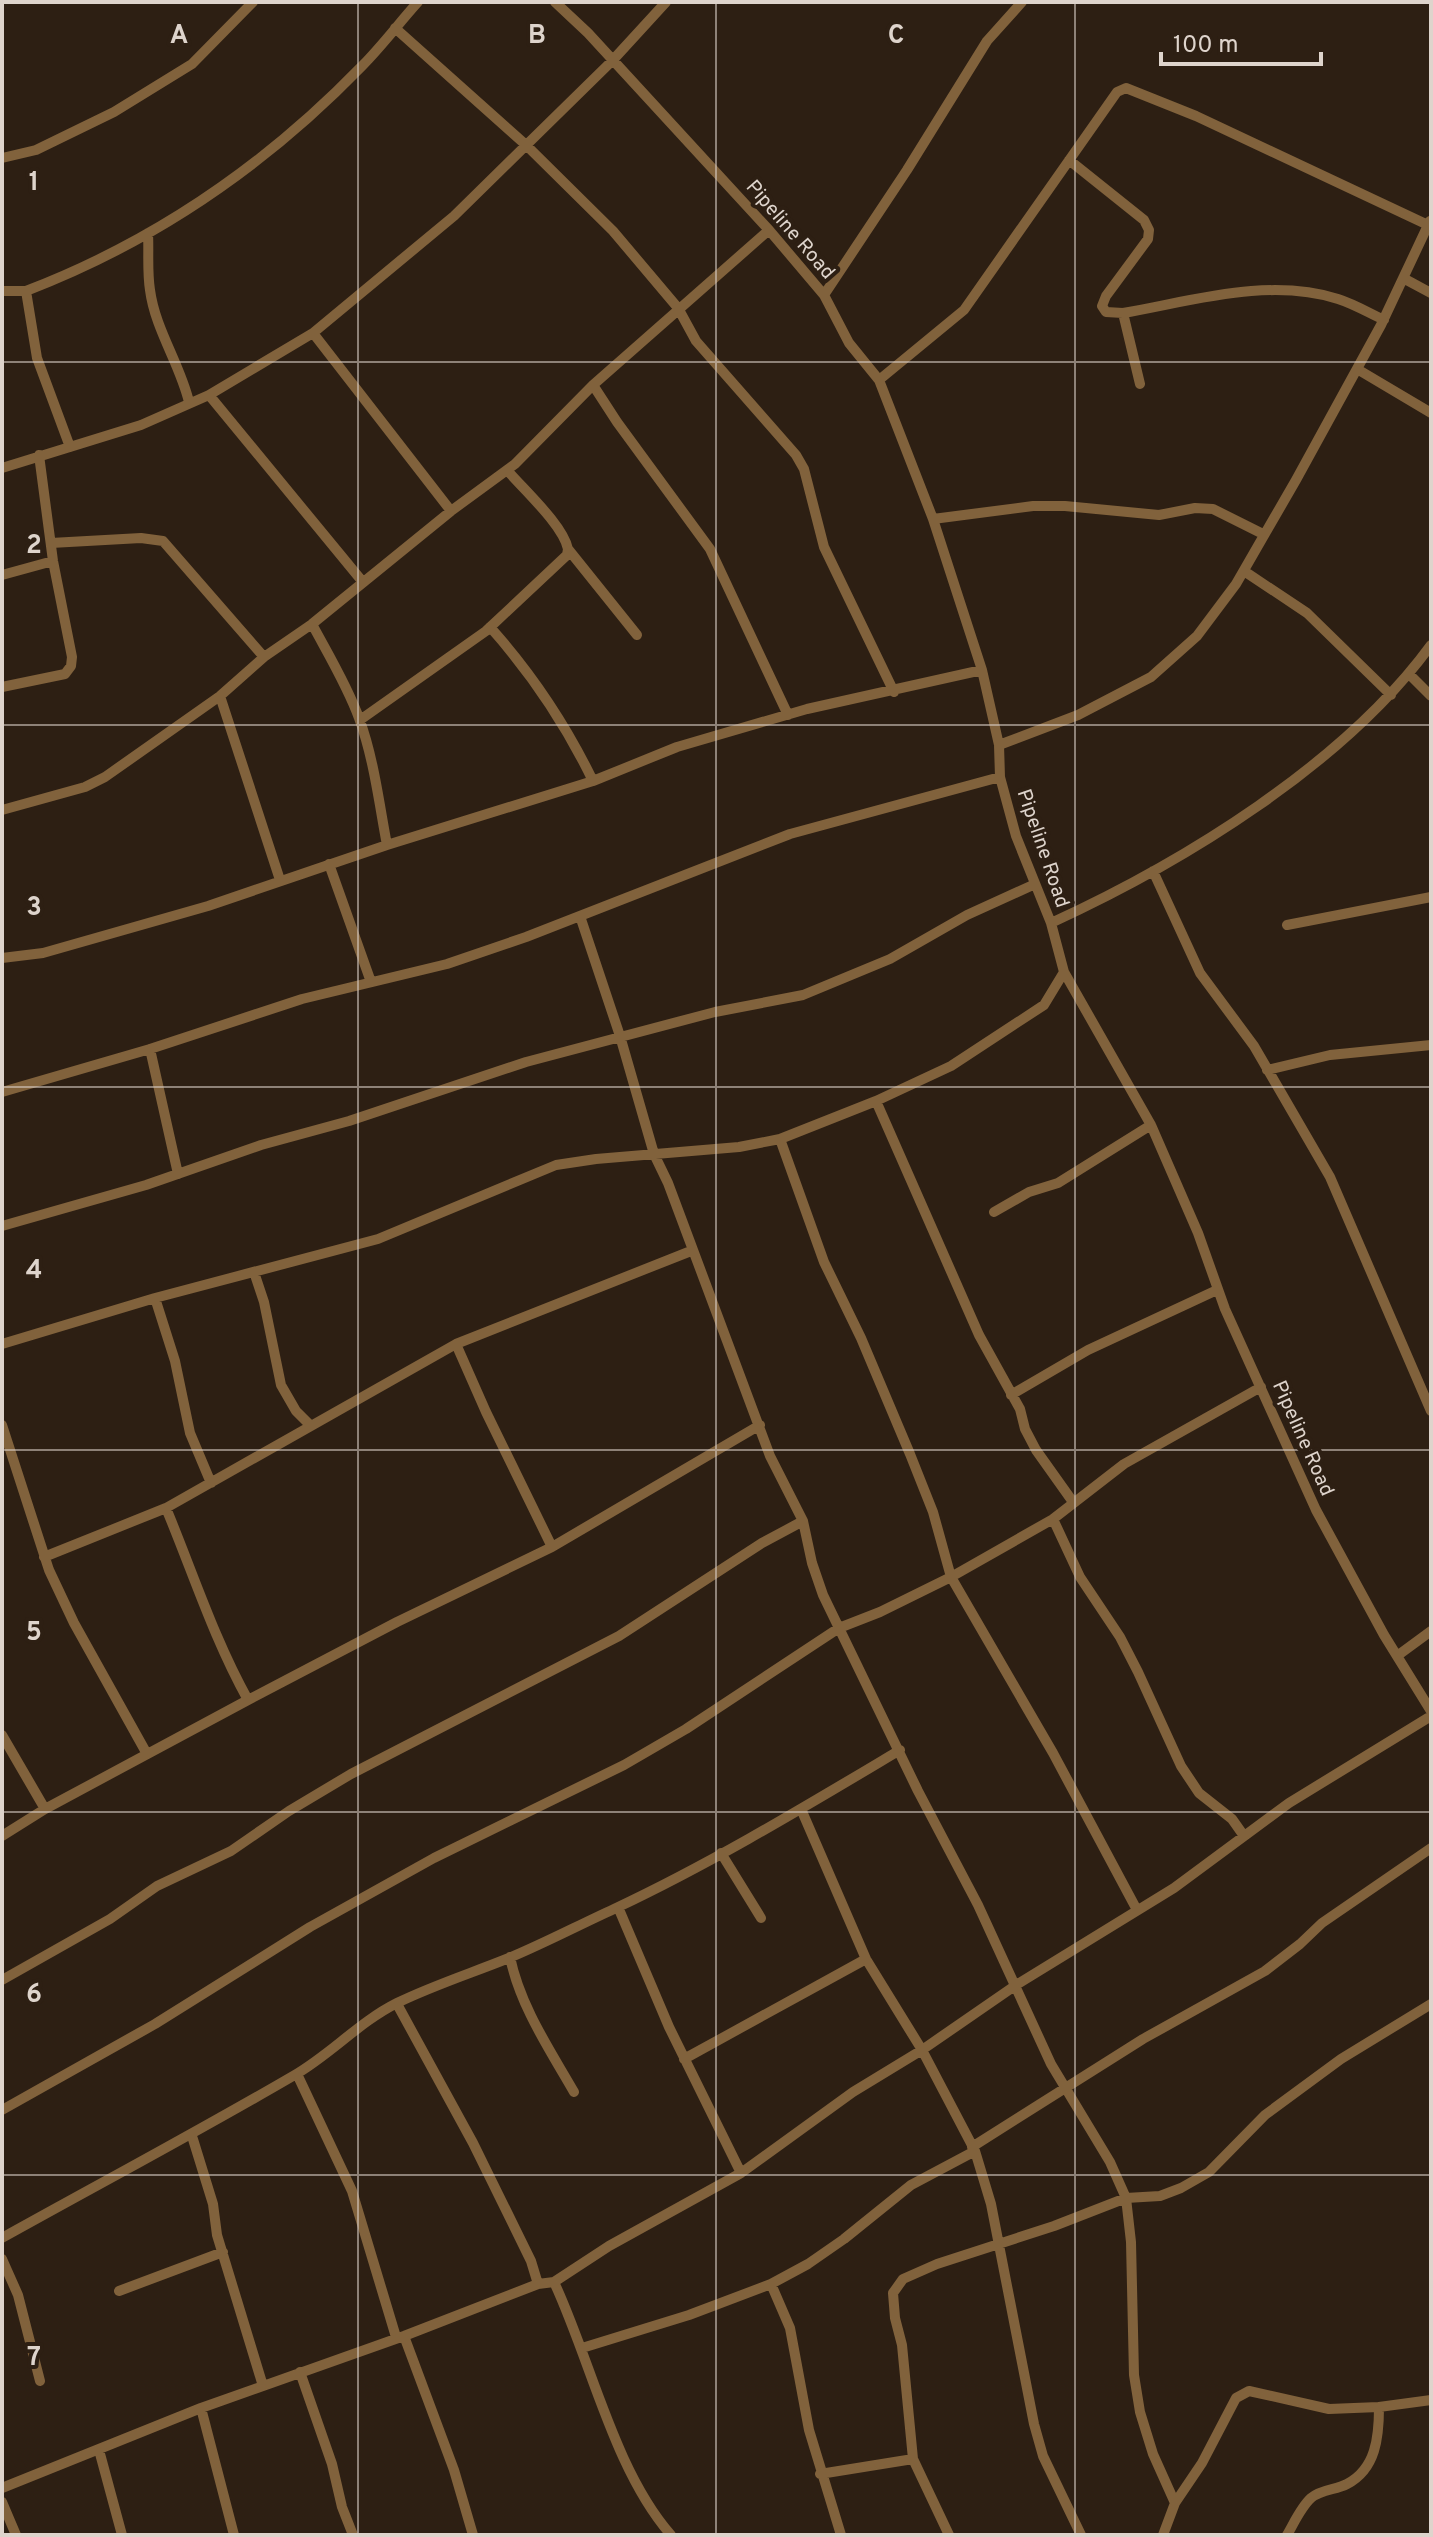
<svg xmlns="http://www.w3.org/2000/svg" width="1433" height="2537" font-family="Overpass,sans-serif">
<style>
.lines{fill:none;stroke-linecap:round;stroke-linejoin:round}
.minor{stroke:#81623c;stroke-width:10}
.grid{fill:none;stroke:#ded4cc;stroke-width:2;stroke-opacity:0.55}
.labels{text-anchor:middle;stroke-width:8;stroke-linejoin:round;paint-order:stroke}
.street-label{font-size:20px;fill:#ded4cc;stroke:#2d1f13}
.grid-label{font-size:26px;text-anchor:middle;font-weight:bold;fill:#ded4cc;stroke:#2d1f13;stroke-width:8;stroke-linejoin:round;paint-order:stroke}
</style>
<rect width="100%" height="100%" fill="#2d1f13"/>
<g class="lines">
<path class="minor" d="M555,2L588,33L769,230L824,295L849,343L879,380L933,519L982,670L999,745L1000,777L1016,836L1051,923L1064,972L1151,1125L1198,1233L1225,1309L1316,1510L1384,1635L1431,1711
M395,28L526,145L613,231L678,308L696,341L796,455L804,469L824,547L894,692
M2,158L36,150L114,112L192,64L253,2
M1069,160L1144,220L1149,230L1148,239L1106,296L1102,306L1106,312L1123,313C1192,301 1269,277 1338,299C1354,304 1369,313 1384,320
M148,233C149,252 147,271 150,290C155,329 180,364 189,402
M1403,278L1431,293
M2,291H26
M824,295L907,170L987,41L1022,2
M1123,313L1140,384
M313,333L451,511
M1357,369L1431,413
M879,380L964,310L1117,92L1126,88L1196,116L1428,225
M593,385L617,422L710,549L788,715
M209,395L362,581
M70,447L37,358L26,291C154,242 267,164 362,66C382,46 399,23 418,2
M2,468L141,425L209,395L313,333L454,216L612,61L666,2
M507,470C524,490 563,525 568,549L637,635
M933,519L1033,506H1065L1159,515L1195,508L1213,509L1263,534
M51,543L141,538L163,541L264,657
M1244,571L1307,613L1391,695
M2,575L53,561
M312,624C328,654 347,685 359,718C374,759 379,803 387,845
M490,627C532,674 566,725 593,781
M1409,674L1431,696
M2,687L65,674L71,666L72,657L53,561L39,455
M220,696L280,880
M360,720L486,631L567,555L568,549
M999,745L1078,715L1151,677L1197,636L1236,584L1296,480L1381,325L1430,221
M2,810L85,787L105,777L220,696L264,657L312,624L451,511L515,464L593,385L769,230
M329,864L371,982
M1153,871L1200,973L1254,1046L1330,1177L1431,1411
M580,916L620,1036L654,1154L668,1183L770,1456L803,1521L812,1563L823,1595L918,1791L978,1905L1051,2064L1110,2162L1126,2198L1131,2242L1134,2375L1140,2412L1153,2454L1175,2503L1163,2535
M1051,923C1184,862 1344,764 1431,645
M1287,925L1431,897
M2,958L43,953L208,906L387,845L593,781L677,747L807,709L982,670
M150,1049L178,1174
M1267,1070L1330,1055L1431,1045
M2,1092L150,1049L302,999L447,964L526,937L790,834L1000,777
M876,1101L979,1335L1020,1409L1025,1429L1036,1450L1073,1502
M780,1139L824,1262L861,1338L910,1454L933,1512L951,1577L1053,1753L1137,1910
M994,1212L1029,1192L1058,1183L1151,1125
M2,1226L146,1185L261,1145L349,1121L526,1062L715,1012L803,995L890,959L967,915L1033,885
M254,1272L264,1302L281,1385L296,1411L310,1425
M155,1298L175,1361L190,1433L211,1483
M2,1344L155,1298L378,1239L556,1165L596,1159L739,1147L780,1139L876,1101L951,1066L1044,1005L1064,972
M456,1344L486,1412L552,1547
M1011,1395L1088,1350L1217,1290
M2,1425L49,1570L74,1623L147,1754
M166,1508C193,1573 214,1639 248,1700
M1053,1519L1080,1577L1120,1637L1138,1672L1181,1766L1199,1793L1232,1819L1244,1836
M44,1557L166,1508L456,1344L691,1251
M1397,1656L1431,1631
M2,1735L45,1809
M801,1809L866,1959L922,2050L975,2151L991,2204L1034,2424L1043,2456L1081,2535
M2,1836L45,1809L248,1700L397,1622L552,1547L760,1425
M721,1853L761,1918
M618,1907L669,2027L741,2173
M510,1957C520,2006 550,2050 574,2092
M2,1980L110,1919L157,1886L231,1851L289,1811L351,1774L619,1636L762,1543L803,1521
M397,2004L473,2143L531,2261L538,2284
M684,2059L866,1959
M297,2074L352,2191L396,2337
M2,2110L155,2024L310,1927L434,1858L624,1765L686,1729L839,1628L880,1612L951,1577L1053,1519L1124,1464L1261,1387
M192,2136L213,2204L217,2235L263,2386
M972,2147L1143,2039L1265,1971L1300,1944L1322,1923L1431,1848
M2,2238C99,2184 197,2132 293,2076C330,2055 359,2022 397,2003C434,1985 472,1973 509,1958C545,1943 579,1925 614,1909C712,1863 806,1806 900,1750
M2,2259L18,2295L40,2381
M554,2282C591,2361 614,2470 671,2535
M771,2284L790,2328L809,2430L841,2535
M119,2291L223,2252
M404,2336L454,2470L473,2535
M582,2348L689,2315L771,2284L808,2264L844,2239L911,2185L975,2151
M300,2372L332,2464L342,2507L353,2535
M201,2408L234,2535
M99,2450L122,2535
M820,2474L913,2459
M2,2488L201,2408L404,2336L538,2284L554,2282L609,2246L741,2173L853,2092L922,2050L1016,1985L1174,1888L1289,1803L1431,1716
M2,2502L16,2535
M1175,2503L1202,2463L1236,2398L1249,2391L1329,2409L1379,2407
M949,2535L913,2459L902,2345L895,2318L893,2293L903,2279L937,2264L1054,2226L1126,2198L1160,2196L1181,2188L1209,2172L1265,2115L1341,2059L1431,2004
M1287,2535C1294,2523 1301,2507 1311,2498C1321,2489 1336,2490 1347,2484C1376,2469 1379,2437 1379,2407L1431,2400"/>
</g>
<path class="grid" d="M358,2V2535M716,2V2535M1075,2V2535M2,362H1431M2,725H1431M2,1087H1431M2,1450H1431M2,1812H1431M2,2175H1431"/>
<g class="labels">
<g class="street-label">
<text transform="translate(791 229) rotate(49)" y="7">Pipeline Road</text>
<text transform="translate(1044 848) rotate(71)" y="7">Pipeline Road</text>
<text transform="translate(1304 1438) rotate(66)" y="7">Pipeline Road</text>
</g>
</g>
<g class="grid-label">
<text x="179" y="43">A</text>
<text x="537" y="43">B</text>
<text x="896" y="43">C</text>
<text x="34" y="190">1</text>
<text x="34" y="553">2</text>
<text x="34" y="915">3</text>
<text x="34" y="1278">4</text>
<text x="34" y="1640">5</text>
<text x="34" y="2002">6</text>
<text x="34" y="2365">7</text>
</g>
<rect width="1433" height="2537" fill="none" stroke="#ded4cc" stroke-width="8"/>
<path d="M1161 52v12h160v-12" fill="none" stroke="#ded4cc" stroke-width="4"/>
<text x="1173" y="52" font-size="24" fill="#ded4cc" stroke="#2d1f13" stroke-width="6" paint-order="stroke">100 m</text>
</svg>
